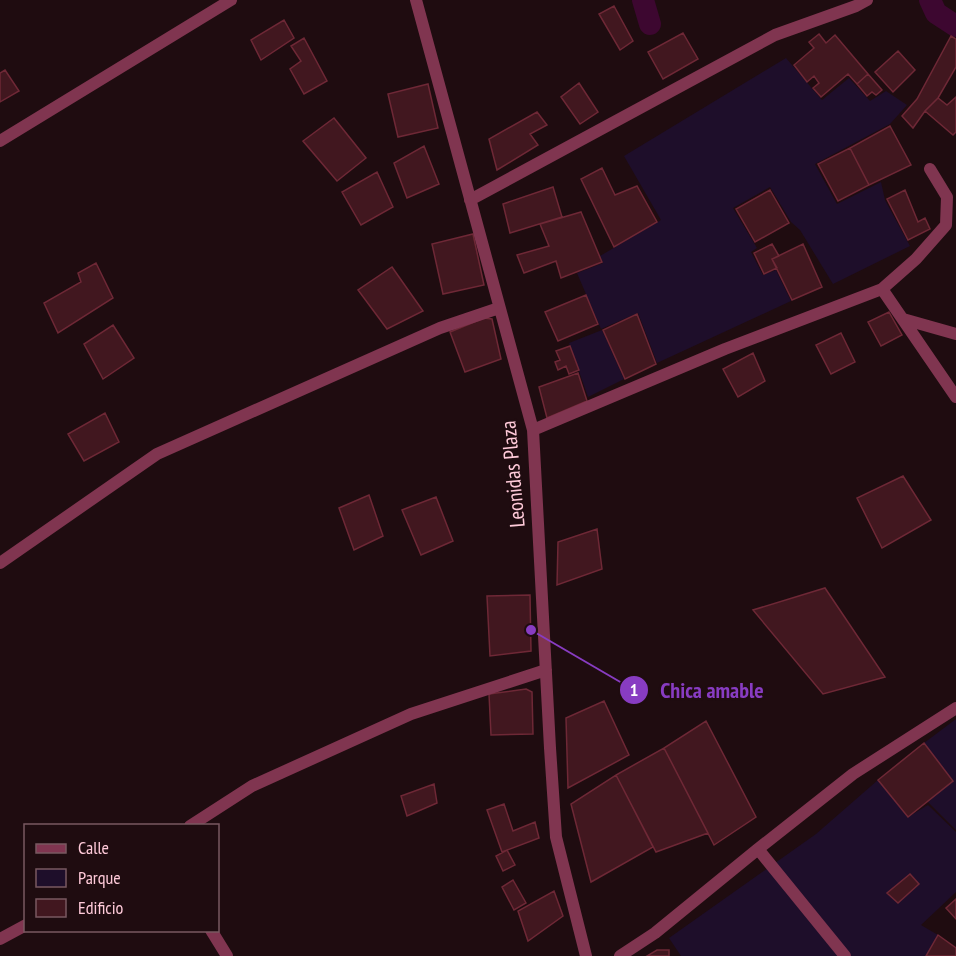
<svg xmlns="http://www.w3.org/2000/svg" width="956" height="956" font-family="'PT Sans Narrow',sans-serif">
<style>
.green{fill:#1e0e2a}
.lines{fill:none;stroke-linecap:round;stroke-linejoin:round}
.canal{stroke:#3d0730;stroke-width:22}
.building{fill:#41171f;stroke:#6e2836;stroke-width:1.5}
.minor{stroke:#803550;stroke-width:12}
.labels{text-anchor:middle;stroke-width:4.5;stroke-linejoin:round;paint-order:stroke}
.street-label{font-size:21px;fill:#ffcad9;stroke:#1f0c10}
.leader{fill:none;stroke:#883cc2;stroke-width:2}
.callout-dot{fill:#883cc2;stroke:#1f0c10;stroke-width:2}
.mark-label{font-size:18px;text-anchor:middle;font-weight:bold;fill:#fff}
.callout-label{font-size:22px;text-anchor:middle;font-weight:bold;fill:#883cc2;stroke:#1f0c10;stroke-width:4.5;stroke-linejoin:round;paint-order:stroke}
</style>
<rect width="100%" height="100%" fill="#1f0c10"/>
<path class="green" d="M786,58L822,100L849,78L870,101L886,91L907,105L890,124L815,164L837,204L881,182L885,200L910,246L833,284L800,230L791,222L770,187L733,208L757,248L751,252L763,275L776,270L791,301L657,363L638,313L601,329L577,273L603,263L600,256L661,220L624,156Z
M602,330L624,379L588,397L569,343Z
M956,719V830L928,802L953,781L924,743Z
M878,780L908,817L928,805L956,832V892L921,925L938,935L926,956H681L669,938L816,834Z"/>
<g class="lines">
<path class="canal" d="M643,0L650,24
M930,0L936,13L956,26"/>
</g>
<path class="building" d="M614,6L633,41L620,50L599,14Z
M284,20L294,38L261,60L251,40Z
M683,33L698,59L663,79L648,52Z
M819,34L826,43L835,35L868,74L857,84L848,74L821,97L813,88L819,83L814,76L807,82L794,65L814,48L809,42Z
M951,36L956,39V67L938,98L925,111L913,128L902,116L917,99Z
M304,38L327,81L304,94L290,69L301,61L291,46Z
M898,51L915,70L893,92L875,72Z
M5,70L19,91L0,102V73Z
M868,74L882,90L876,95L872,92L867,96L857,84Z
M579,83L598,112L580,124L561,97Z
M428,84L438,128L398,137L388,94Z
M956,97V132L953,135L925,111L938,98L947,105Z
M537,112L547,125L530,134L538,145L497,170L489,139Z
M334,118L366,158L337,181L303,141Z
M890,126L911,165L869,185L850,148Z
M424,146L439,184L407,198L394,163Z
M850,148L869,185L838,201L818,164Z
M602,168L615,195L637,186L657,222L614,247L581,179Z
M377,172L393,207L361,225L342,192Z
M553,187L562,217L510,233L503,204Z
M770,190L789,223L755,242L736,209Z
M905,190L918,222L925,218L930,229L908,240L887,199Z
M581,212L602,262L561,278L556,261L524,273L517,255L549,246L540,224Z
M473,234L484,285L443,294L432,244Z
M772,244L779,256L772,259L777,268L764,274L754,253Z
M803,244L822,287L792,300L772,259Z
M96,263L113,298L58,333L44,303L81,282L78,273Z
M392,267L423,311L387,329L358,290Z
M586,295L598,324L558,341L545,312Z
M889,312L902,335L881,346L868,322Z
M637,314L656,364L625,379L603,330Z
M484,318L492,319L501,359L465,372L450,332Z
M113,325L134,358L103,379L84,344Z
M841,333L855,362L831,374L816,345Z
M570,346L579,370L569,374L566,366L558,370L555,362L560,360L556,351Z
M753,353L765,381L738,397L723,369Z
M578,373L587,401L547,418L539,387Z
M105,413L119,442L84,461L68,434Z
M903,476L931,520L882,548L857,498Z
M369,495L383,536L354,550L339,508Z
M436,497L453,541L421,555L402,510Z
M597,529L602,569L557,585L558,542Z
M825,588L885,677L823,694L753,610Z
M530,595L531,651L490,656L487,596Z
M526,689L532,692L533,734L491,735L489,694Z
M604,701L629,755L568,788L566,718Z
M706,721L756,817L714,845L664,748Z
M924,743L953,781L908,817L878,780Z
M664,748L708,833L656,852L616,775Z
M616,775L653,847L591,882L571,804Z
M434,784L437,803L407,816L401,796Z
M504,804L513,831L535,822L539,838L502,852L487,810Z
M507,850L515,865L503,871L496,856Z
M910,874L919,884L898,903L887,893Z
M513,880L526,903L514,910L502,887Z
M554,891L563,916L528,941L518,911Z
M956,899V919L946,908Z
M938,935L956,948V956H926Z
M657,950H669V956H647Z"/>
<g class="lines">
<path class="minor" d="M416,0L533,430L550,748L556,837L586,956
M0,141L231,0
M470,200L775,35L856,6L867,0
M882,289L956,397
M903,319L956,334
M533,430L725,349L882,289L916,259L946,225L947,197L930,169
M0,563L157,454L440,328L499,308
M190,826L252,786L411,714L546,670
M758,849L845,956
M211,930L227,956
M0,939L26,925
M620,956L655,933L758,849L853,774L956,708"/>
</g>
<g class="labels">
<g class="street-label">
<text transform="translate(513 474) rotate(-95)" y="7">Leonidas Plaza</text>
</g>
</g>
<path class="leader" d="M531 630L634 690"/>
<g class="callout-dot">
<circle cx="531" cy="630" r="6"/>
<circle cx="634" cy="690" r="15"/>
</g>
<g class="mark-label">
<text x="634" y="696">1</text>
</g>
<g class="callout-label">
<text x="712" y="698">Chica amable</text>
</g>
<rect x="24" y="824" width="195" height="108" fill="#1f0c10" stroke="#795860" stroke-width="1.5"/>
<rect x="36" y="844" width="30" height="9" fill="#803550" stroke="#795860" stroke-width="1.5"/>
<text x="78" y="854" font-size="18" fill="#ffcad9">Calle</text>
<rect x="36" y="869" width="30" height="18" fill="#1e0e2a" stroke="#795860" stroke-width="1.5"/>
<text x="78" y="884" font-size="18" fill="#ffcad9">Parque</text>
<rect x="36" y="899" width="30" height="18" fill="#41171f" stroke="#795860" stroke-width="1.5"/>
<text x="78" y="914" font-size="18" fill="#ffcad9">Edificio</text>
</svg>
